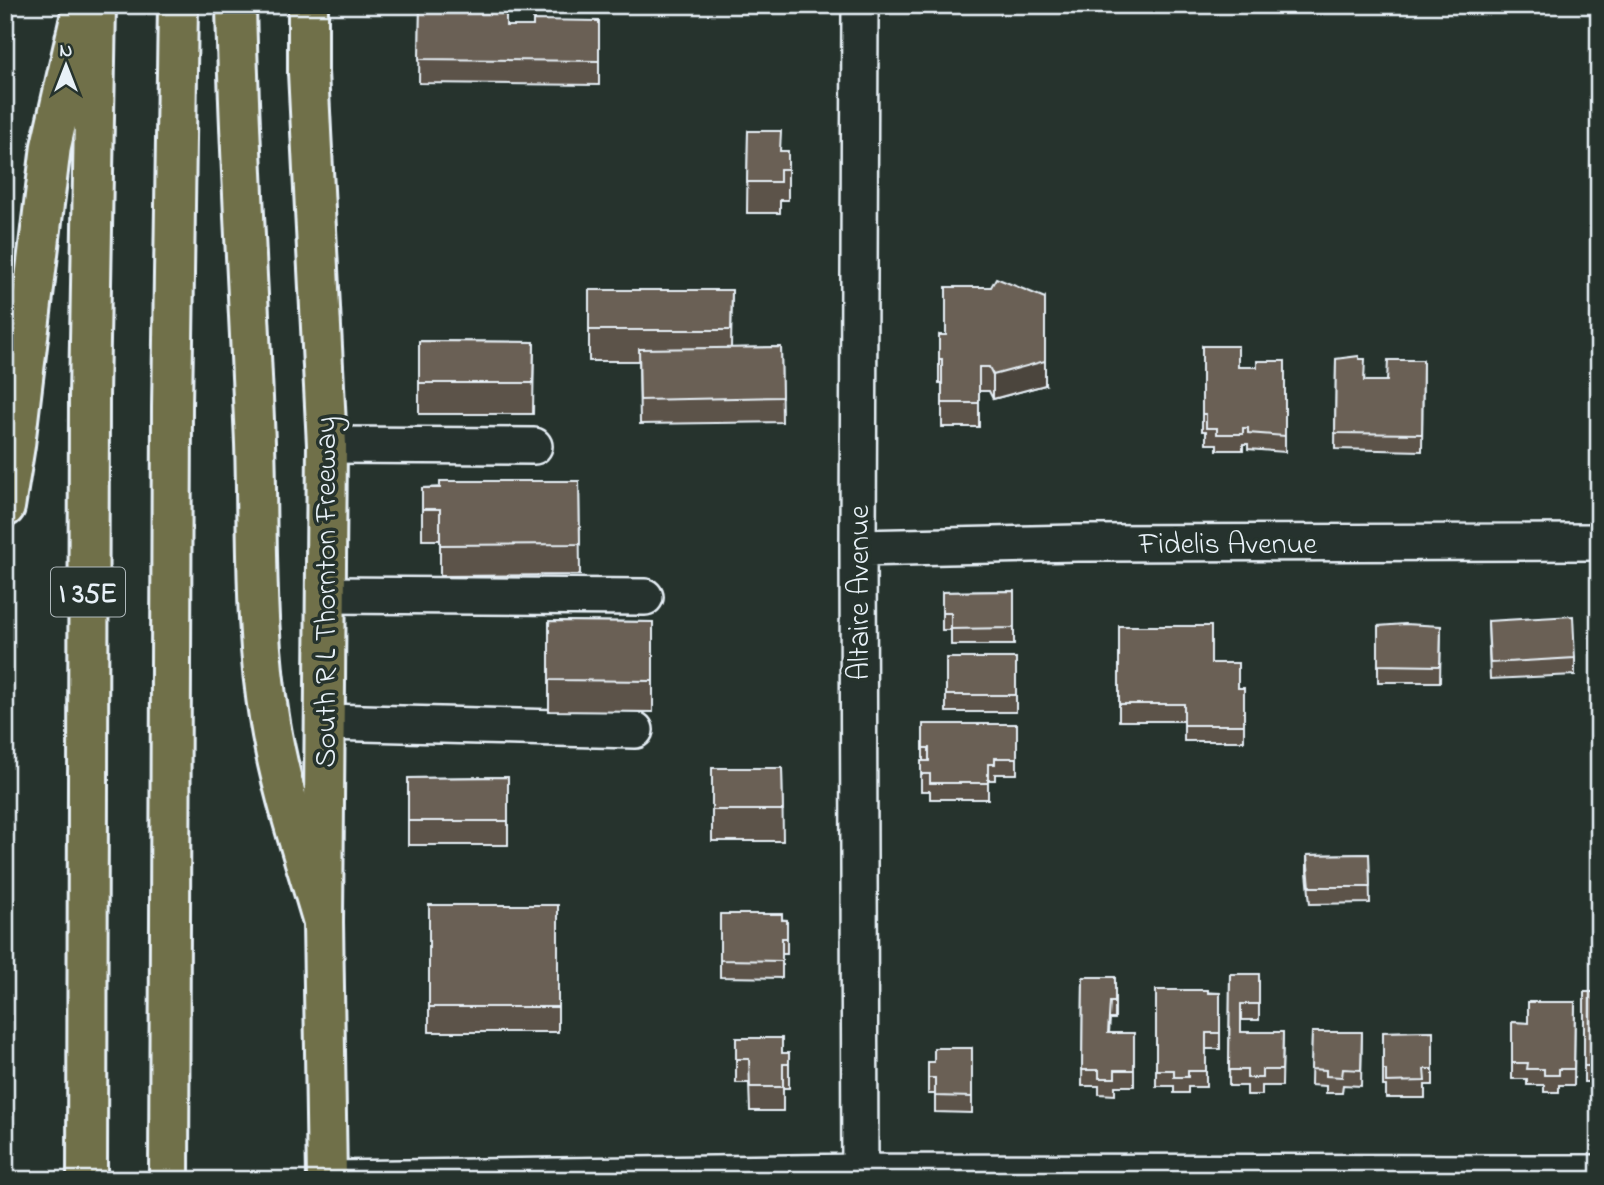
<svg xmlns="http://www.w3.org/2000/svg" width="1604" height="1185" font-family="'Indie Flower',sans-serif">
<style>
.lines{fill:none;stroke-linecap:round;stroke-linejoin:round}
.minor-casing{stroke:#e8f1f8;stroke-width:40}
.major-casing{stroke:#e8f1f8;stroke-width:44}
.highway-casing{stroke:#e8f1f8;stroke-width:44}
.minor{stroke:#26332d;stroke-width:35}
.major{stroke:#70704a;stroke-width:38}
.highway{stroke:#70704a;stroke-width:38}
.wall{fill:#5c5349;stroke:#e8f1f8;stroke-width:2}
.shaded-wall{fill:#4b443c;stroke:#e8f1f8;stroke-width:2}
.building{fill:#6b6155;stroke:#e8f1f8;stroke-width:2}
.labels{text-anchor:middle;stroke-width:7;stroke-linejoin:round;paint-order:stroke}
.shield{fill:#26332d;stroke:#aeb8bb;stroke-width:2}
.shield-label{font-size:28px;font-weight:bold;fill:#e8f1f8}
.street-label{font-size:30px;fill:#e8f1f8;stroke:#26332d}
</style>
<rect width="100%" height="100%" fill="#26332d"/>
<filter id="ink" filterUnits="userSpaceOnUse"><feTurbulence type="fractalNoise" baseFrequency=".0143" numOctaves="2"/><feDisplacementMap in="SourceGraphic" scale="14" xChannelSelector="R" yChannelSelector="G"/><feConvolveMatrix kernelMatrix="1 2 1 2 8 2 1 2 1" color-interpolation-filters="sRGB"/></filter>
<g filter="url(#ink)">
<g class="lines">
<defs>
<path id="minor" d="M860,5L858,548L860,1180
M327,445L534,446
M858,548L1077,543L1599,542
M326,595L645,597
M325,722L635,730
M327,1179L860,1172L1599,1173"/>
<path id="major" d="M308,5V72L327,445L323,922L327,1180"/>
<path id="highway" d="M236,5C239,151 249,297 255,443C258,537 254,630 270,723C281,790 304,856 323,922
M5,507L15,445L51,146L80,18
M87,1180L89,397L96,5
M169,1180L172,408L178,5"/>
</defs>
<use href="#minor" class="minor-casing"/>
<use href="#major" class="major-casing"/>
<use href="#highway" class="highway-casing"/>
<use href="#minor" class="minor"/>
<use href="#major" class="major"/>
<use href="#highway" class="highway"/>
</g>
<path class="wall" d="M420,5L506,26H533L599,21V85L419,83Z
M748,131L781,151H788V200H780V213H747Z
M589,290H732L731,348L781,347L782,422L640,424L639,361H589Z
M939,335L1045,385L993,399L989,391H979V427H942V383H939Z
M419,341L534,342L533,414H419Z
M1202,346L1238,367H1257L1285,361V452L1248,449V444H1243V450H1217V444H1206V431H1202Z
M1336,359H1359L1365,381H1387L1423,360L1422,451L1335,449Z
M579,481L580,575L440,576V540H422V488Z
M1014,591V645H951V630H942V592Z
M549,621L653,622V712L549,711Z
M1488,621L1575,658V675L1490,679Z
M1119,626L1211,663L1238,688H1244V741H1184V721H1119Z
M1378,626H1441L1440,682H1378Z
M946,658H1016V712H946Z
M923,724H1017V774H995V780H988V799H930V791H921V761H923Z
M712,768H782L783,841H712Z
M508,777V845H408V778Z
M1369,854L1370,903L1310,904L1307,872V855Z
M429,905H558V1032H429Z
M720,914L787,920V954H782V978L720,977Z
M1230,974H1259V1020H1241V1032H1283L1282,1086H1262V1095H1247V1086H1229Z
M1083,977H1115V1019H1110L1109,1033H1134V1086H1115V1095L1099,1094V1086H1082Z
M1156,990L1220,993V1049H1206V1087H1188V1093H1174V1086H1156Z
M1584,992H1599V1082H1584Z
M1575,1002L1574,1085H1559V1092H1544V1085H1527V1079H1512V1022L1528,1023Z
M1433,1031V1085H1425V1098H1386V1086H1383V1032Z
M1312,1032H1362L1361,1086L1343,1085L1342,1093H1326V1086L1311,1085Z
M736,1038L782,1053H789V1088H783V1111H750L749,1083H736Z
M972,1048V1113L935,1112V1094H928V1062H934Z"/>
<path class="shaded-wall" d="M1045,298V385L993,399V375Z"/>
<path class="building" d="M420,5H506V26H533V20L599,21V61L419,59Z
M748,131H781L780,151H788V169H780V182H747Z
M996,278L1045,298V361L993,375L989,367H979V403H942V359H939V335H946V287H991Z
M589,290H732L731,330H589Z
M419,341L534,342L533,383H419Z
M1202,346H1238V367H1257V361H1285V436L1248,433V428H1243V434H1217V428H1206V414H1202Z
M781,347L782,397L640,400L639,349Z
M1359,356V359H1365L1364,381H1387L1388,360H1423L1422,434L1335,433L1336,359Z
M440,481H579L580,544L440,545V509H422V488H440Z
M1014,591V628L951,629V613H942V592Z
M1573,616L1575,658L1490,663L1488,621Z
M549,621L653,622V681L549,680Z
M1405,624L1441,626L1440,666L1378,665V626Z
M1119,626H1211V663H1238V688H1244V725H1184V704H1119Z
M946,658H1016V695H946Z
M923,724H1017V758H995V764H988V783H930V774H921V761H929V748H923Z
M712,768H782L783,810H712Z
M508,777V821H408V778Z
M1369,854L1370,887H1310L1307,855Z
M429,905H558V1007H429Z
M720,914H782V920H787V938H782V961L720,960Z
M1230,974H1259V1004H1241V1032H1283L1282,1070H1262V1078H1247V1070H1229Z
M1083,977H1115V1002H1110L1108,1033H1134V1070H1115V1078H1099V1070H1082Z
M1156,990H1208V993H1220V1033H1206V1071H1188V1077H1174V1070H1156Z
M1584,992H1599V1066H1584Z
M1528,1002H1575L1574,1069H1559V1075H1544V1069H1527L1528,1063H1512V1022L1528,1023Z
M1433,1031V1069H1424L1425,1081L1386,1082V1070H1383V1032Z
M1312,1032H1362L1361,1070L1343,1069L1342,1077L1326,1076V1070L1311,1069Z
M736,1038H782V1053H789V1064H783V1087H750L749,1059H736Z
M934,1048H972V1097L935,1096V1078H928V1062H934Z"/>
</g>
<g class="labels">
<rect class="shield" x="51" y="567.5" width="74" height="49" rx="5"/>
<g class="shield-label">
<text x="88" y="602">I 35E</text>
</g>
<g class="street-label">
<text x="1228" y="553">Fidelis Avenue</text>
<text transform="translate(325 592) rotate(-90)" y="10">South R L Thornton Freeway</text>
<text transform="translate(858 593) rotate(-90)" y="10">Altaire Avenue</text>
</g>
</g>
<rect width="1604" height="1185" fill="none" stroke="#26332d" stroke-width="28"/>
<rect x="14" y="14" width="1576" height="1157" fill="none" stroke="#e8f1f8" stroke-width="2.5" filter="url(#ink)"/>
<g transform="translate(66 66)" stroke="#26332d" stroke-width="5" paint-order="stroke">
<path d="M0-5L12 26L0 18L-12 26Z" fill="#e8f1f8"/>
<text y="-10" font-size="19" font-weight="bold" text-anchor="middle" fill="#e8f1f8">N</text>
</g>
</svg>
